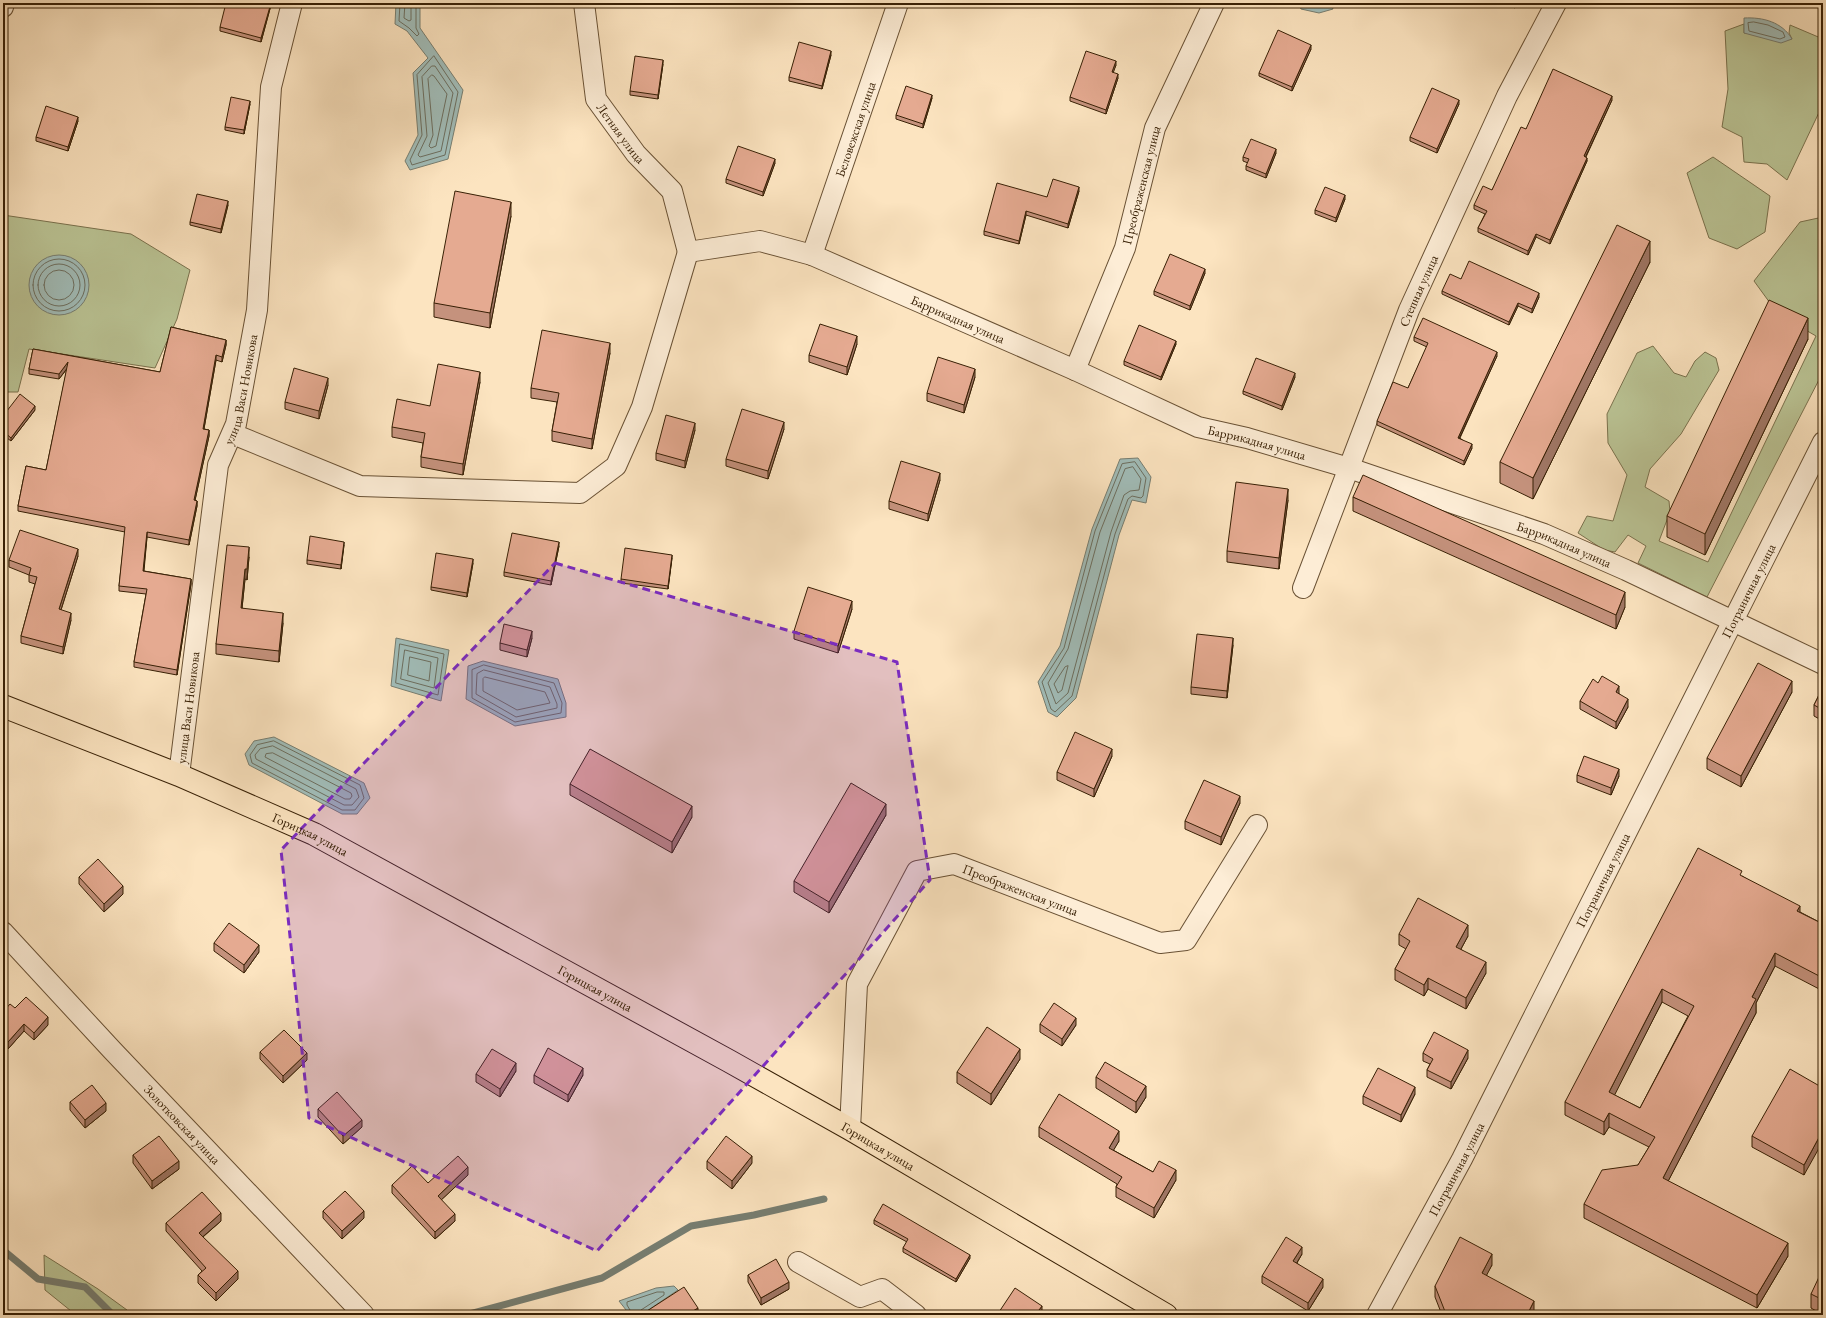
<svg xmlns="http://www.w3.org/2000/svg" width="1826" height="1318" font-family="'EB Garamond',serif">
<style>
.green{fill:#bbc596;stroke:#7a724e}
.water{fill:#a1bdb9;stroke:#777e71}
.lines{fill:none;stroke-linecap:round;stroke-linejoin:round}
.shore{stroke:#6c6e5f;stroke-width:1}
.stream{stroke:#777e71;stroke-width:7}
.minor-casing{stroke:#695134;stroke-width:22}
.primary-casing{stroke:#382005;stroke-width:24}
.minor{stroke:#fdedd6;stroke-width:20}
.primary{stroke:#fce4c0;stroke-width:22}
.wall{fill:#c5927d;stroke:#382005;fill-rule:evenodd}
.shaded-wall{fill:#a07766;stroke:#382005}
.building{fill:#e5aa91;stroke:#382005;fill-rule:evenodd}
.marked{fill:#7b2cbf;fill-opacity:0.2;stroke:#7b2cbf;stroke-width:3;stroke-dasharray:8 5;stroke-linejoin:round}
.labels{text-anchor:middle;stroke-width:4;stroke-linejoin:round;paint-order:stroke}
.street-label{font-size:13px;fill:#382005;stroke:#fdedd6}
</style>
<rect width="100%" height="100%" fill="#fce4c0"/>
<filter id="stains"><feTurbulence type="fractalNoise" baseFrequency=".005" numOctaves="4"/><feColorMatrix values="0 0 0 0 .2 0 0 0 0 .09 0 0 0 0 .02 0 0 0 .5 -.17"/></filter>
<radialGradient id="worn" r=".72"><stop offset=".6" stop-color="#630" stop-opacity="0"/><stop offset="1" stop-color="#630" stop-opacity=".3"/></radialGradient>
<path class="green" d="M1744,24V33L1792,39L1789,33L1790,25L1823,39V104L1787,180L1767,164L1744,162L1742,137L1722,127L1728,89L1725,31Z
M1713,157L1770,196L1765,232L1737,249L1709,238L1687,173Z
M3,215L131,234L190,270L177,319L155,368L29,349L18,392H3Z
M1823,217V372L1707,597L1638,563L1646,546L1628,535L1615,552L1604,550L1578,533L1587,516L1613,521L1627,475L1608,443L1607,414L1637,353L1653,346L1674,373L1686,377L1695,361L1705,352L1716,358L1719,370L1681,434L1650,469L1645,487L1669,501L1670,512L1659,541L1708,562L1816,336L1778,314L1754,281L1800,222Z
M44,1255L98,1289L127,1310L130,1315H76L45,1290Z"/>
<path class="water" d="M396,3H420V28L463,90L448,159L410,170L405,161L418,135L413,73L428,58L407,31L395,24Z
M1298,3H1331L1333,9L1319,13L1301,9Z
M1744,18C1763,17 1782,22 1792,39L1781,43L1744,33Z
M29 285a30 30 0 1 1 60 0a30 30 0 1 1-60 0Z
M1138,458L1151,477L1146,503L1132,500L1119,535L1076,698L1057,717L1048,712L1038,682L1060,646L1092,529L1120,459Z
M396,638L449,650L441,701L391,686Z
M483,661L558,679L566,703V717L515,726L466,699L468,666Z
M274,737L364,783L370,798L357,814H342L249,765L245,754L254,741Z
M674,1286L678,1290L641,1315H630L619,1301L656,1288Z"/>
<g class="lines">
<path class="shore" d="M400,3L399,21L409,28L417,36L419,34L416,28V3
M405,3L404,18L409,21L411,20V3
M1754,22L1768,25L1783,32L1785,37L1780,39L1749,31L1748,23Z
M434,56L458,92L445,155L412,165L410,160L422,135L417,75Z
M432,66H435L453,93L441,151L420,157L418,155L427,136L422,77Z
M432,75L434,76L447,94L436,146L431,148L429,146L433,135L428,79Z
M33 285a26 26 0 1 1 52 0a26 26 0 1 1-52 0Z
M38 285a21 21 0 1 1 42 0a21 21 0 1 1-42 0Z
M44 285a15 15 0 1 1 30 0a15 15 0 1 1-30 0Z
M1135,462L1146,478L1143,496L1141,498L1132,496L1128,499L1115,534L1072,696L1055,712L1051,709L1042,682L1064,648L1095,531L1122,464Z
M1133,467L1141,479L1139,490L1130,491L1124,495L1111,532L1068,693L1056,704L1048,683L1068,649L1100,532L1125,469Z
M400,644L444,654L438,695L396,683Z
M405,650L438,658L434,688L401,679Z
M410,657L431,662L429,681L408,675Z
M484,665L554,683L562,703L561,713L515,722L472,698V670Z
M1068,666L1062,690L1058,693L1054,684L1065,667Z
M484,670L550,687L557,704V708L516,717L476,694L477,674Z
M485,677L545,692L550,703L517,710L483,691V679Z
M274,741L360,785L364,798L355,810H342L252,763L250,755L257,745Z
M273,746L356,789L359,797L352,805H344L256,759L255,755L260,749Z
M273,753L351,793L352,796L350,799H345L265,757L266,754Z
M633,1315L627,1305V1302L657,1292H664V1295L641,1310L639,1315"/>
<path class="stream" d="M3,1250L38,1279L85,1287L113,1315
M466,1315L602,1278L691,1226L754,1215L824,1199"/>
<defs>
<g id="minor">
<path id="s1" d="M584,3L596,99L636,154L672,191L688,252"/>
<path d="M3,7L4,3"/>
<path id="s2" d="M688,252L760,241L812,255L1075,370L1198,427L1247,438L1349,468L1544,534L1626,570L1823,664"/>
<path id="s3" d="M812,255L898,3"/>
<path id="s4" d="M1075,370L1125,248L1155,128L1214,3"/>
<path d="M233,434L360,486L580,493L616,466L642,407L688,252"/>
<path id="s5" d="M1303,588L1409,310L1507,96L1556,3"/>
<path id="s6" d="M179,775L218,465L236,424L257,310L271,87L292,3"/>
<path id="s7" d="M3,932L112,1050L364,1315"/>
<path id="s8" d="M850,1129L857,984L917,871L954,864L1160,943L1186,940L1257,825"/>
<path d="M798,1262L860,1297L882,1289L916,1315"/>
<path id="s9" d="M1377,1315L1462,1159L1823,442"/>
</g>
<g id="primary">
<path id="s10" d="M3,706L179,775L314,834L729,1061L850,1129L1166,1315"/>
</g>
</defs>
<use href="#minor" class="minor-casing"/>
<use href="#primary" class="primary-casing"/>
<use href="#minor" class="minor"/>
<use href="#primary" class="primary"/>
</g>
<path class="wall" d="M271,3V5L261,42L220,31V27Z
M1505,3H1517L1515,8Z
M1311,49L1292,91L1259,76V73Z
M831,55L822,89L789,81V77Z
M663,64L658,99L630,95V91Z
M1116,65L1113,72L1118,78L1106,114L1070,101V97Z
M932,98L923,128L896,119V115Z
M1612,100L1586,157L1587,161L1550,244L1536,237L1528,255L1478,232V228L1485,214L1474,209V205L1492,190L1526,129Z
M250,104L244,134L225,130V127Z
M1459,104L1437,153L1410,141V137Z
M78,121L68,151L36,141V137Z
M1276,153L1266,178L1246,170V166L1248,163L1243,161V157Z
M775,163L763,196L726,183V179Z
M1079,191L1068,228L1026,215L1019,244L984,235V231L1047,197Z
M1345,199L1336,222L1315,214V210Z
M228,205L221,233L190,225V222Z
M511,216L490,328L434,317V303Z
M1650,262L1533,499L1500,483V462Z
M1205,273L1190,310L1154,295V291Z
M1461,279L1539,297L1532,313L1518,306L1509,325L1442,294V291Z
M171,327L226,340V345L222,362L216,360L204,429L209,430V436L195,500L197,501V506L189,545L147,537L144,571L191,579V584L177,675L134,667V662L146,594L119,591V586L125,532L18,511V506L26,466L46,470L67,369L59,379L29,374V369L33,349L160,372Z
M1414,337L1497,356L1460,438L1472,448L1464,465L1377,425V421L1408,388L1427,347L1414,341Z
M1808,339L1705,555L1667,537V516Z
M857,344L847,375L809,362V355Z
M1176,344L1161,380L1124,365V361Z
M610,353L592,449L552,441V431L557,402L531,398V388Z
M975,377L964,413L927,401V393Z
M1295,377L1282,410L1243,394V391Z
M480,382L463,475L421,467V457L423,443L392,437V427L430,406Z
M328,385L319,419L285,409V402Z
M35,410L11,441L3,435V416Z
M784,429L768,479L726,466V459Z
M695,430L685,468L656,460V453Z
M940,480L928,521L889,509V501Z
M1353,497L1625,607L1616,629L1353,511Z
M1288,500L1279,569L1227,562V551Z
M1823,513V527L1819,525V522Z
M344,545L341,569L307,564V560Z
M559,546L551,585L504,576V572Z
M78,556L61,610L71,620L63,654L21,643V636L35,584L29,582V575L9,567V560Z
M249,557L247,580L245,579L242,608L283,623L279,662L216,654V644Z
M672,558L668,589L621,583V579Z
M473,563L467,597L431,590V587Z
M852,609L838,653L794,639V631Z
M532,638L527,657L500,650V643Z
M1233,645L1227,698L1191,694V687Z
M1598,683L1619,693V694L1628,707L1616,729L1580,709V701Z
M1823,687V721L1814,716V705Z
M1792,692L1741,787L1707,769V758Z
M1112,756L1094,797L1057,780V772Z
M1577,775L1619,776L1611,795L1577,782Z
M570,784L692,817L672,853L570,795Z
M1240,803L1221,845L1185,829V821Z
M886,815L829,913L794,892V881Z
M1742,876L1800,912L1823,924V991L1775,966L1756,1003V1013L1668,1181L1788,1256L1757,1308L1584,1218V1204L1638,1165L1649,1147L1609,1127L1604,1135L1565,1115V1102ZM1662,1002L1688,1016L1640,1108L1614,1095Z
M79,877L123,894L104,912L79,884Z
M1399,934L1468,936L1461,949L1486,973L1466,1009L1428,989L1424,996L1395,980V969L1406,949L1399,945Z
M214,943L259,952L244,973L214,951Z
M15,1008L48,1025L34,1040L24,1031L8,1049L3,1045V1012Z
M1040,1024L1076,1025L1062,1046L1040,1032Z
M260,1052L307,1060L283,1083L260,1059Z
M1423,1053L1468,1058L1451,1089L1427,1077V1070L1430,1064L1423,1061Z
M1020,1059L991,1105L957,1083V1072Z
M516,1071L500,1097L476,1082V1074Z
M534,1075H583L568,1102L534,1083Z
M1096,1077L1146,1097L1136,1113L1096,1088Z
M1823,1088L1804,1175L1752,1147V1136Z
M1415,1094L1401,1122L1363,1104V1096Z
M70,1102L106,1111L85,1128L70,1110Z
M318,1109L362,1127L343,1144L318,1117Z
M1039,1127L1119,1141L1113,1150L1153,1172L1176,1180L1154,1218L1116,1197V1187L1117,1184L1039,1137Z
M133,1155L179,1169L152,1189L133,1163Z
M707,1161L752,1163L732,1189L707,1169Z
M468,1175L441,1200L455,1221L435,1239L392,1193V1185L428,1183Z
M323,1211L364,1218L342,1239L323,1218Z
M874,1220L970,1258L956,1282L903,1252V1248L907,1242L874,1224Z
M221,1221L203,1237L238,1279L216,1301L198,1283V1275L202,1271L166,1231V1223Z
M1302,1254L1297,1263L1323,1287L1308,1311L1262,1283V1276Z
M1492,1265L1486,1275L1534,1312L1533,1315H1442L1435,1297V1286Z
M748,1275L789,1289L761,1305L748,1282Z
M1823,1279V1315L1811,1308V1294Z"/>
<path class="shaded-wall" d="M271,3V5L261,42V38Z
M1311,45V49L1292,91V87Z
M831,51V55L822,89V86Z
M663,60V64L658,99V95Z
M1116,61V65L1112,76V72Z
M1118,74V78L1106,114V110Z
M932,95V98L923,128V124Z
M1612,96V100L1584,160V156Z
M1459,100V104L1437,153V149Z
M250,101V104L244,134V130Z
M78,117V121L68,151V147Z
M1276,149V153L1266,178V174Z
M1587,158V161L1550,244V240Z
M775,159V163L763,196V192Z
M1079,187V191L1068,228V224Z
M1345,195V199L1336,222V218Z
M228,201V205L221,233V229Z
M511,202V216L490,328V313Z
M1026,211V215L1019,244V241Z
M1536,234V237L1528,255V251Z
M1650,241V262L1533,499V478Z
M1205,269V273L1190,310V306Z
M1539,293V297L1532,313V309Z
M1518,303V306L1509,325V322Z
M1808,318V339L1705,555V534Z
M857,336V344L847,375V367Z
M226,340V345L222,362V357Z
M1176,341V344L1161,380V377Z
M610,343V353L592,449V439Z
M1497,352V356L1458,441V438Z
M216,355V360L203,434V429Z
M68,362V367L59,379V374Z
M975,369V377L964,413V405Z
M480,372V382L463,475V464Z
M1295,373V377L1282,410V406Z
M328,378V385L319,419V411Z
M35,406V410L11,441V438Z
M784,422V429L768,479V471Z
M695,423V430L685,468V461Z
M209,430V436L194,505V500Z
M1472,444V448L1464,465V461Z
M940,473V480L928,521V514Z
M1288,489V500L1279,569V558Z
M197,501V506L189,545V540Z
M147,532V537L143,576V571Z
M344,542V545L341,569V565Z
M559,542V546L551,585V581Z
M249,547V557L247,580V569Z
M78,549V556L59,616V609Z
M672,555V558L668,589V586Z
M473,559V563L467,597V593Z
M245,569V579L241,618V608Z
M191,579V584L177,675V670Z
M1625,592V607L1616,629V615Z
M852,601V609L838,653V646Z
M71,613V620L63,654V647Z
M283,613V623L279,662V651Z
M532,631V638L527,657V650Z
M1233,638V645L1227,698V691Z
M1792,681V692L1741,787V776Z
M1619,686V693L1616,700V692Z
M1628,699V707L1616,729V722Z
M1112,749V756L1094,797V789Z
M1619,769V776L1611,795V788Z
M1240,796V803L1221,845V837Z
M886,804V815L829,913V902Z
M692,806V817L672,853V842Z
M123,886V894L104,912V904Z
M1800,906V919L1797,911Z
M1468,925V936L1456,958V947Z
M259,945V952L244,973V965Z
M1775,953V966L1756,1003V1013L1663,1191V1178L1752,997Z
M1486,962V973L1466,1009V998Z
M1428,978V989L1424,996V985Z
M1662,989V1002L1609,1106V1092Z
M48,1017V1025L34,1040V1033Z
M1076,1018V1025L1062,1046V1039Z
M24,1024V1031L8,1049V1042Z
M1020,1049V1059L991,1105V1094Z
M1468,1050V1058L1451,1089V1082Z
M307,1053V1060L283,1083V1076Z
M516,1063V1071L500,1097V1089Z
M583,1068V1075L568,1102V1095Z
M1146,1086V1097L1136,1113V1102Z
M1415,1087V1094L1401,1122V1115Z
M106,1103V1111L85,1128V1120Z
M1609,1113V1127L1604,1135V1122Z
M362,1120V1127L343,1144V1136Z
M1823,1130V1141L1804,1175V1165Z
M1119,1131V1141L1109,1158V1148Z
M752,1156V1163L732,1189V1181Z
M179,1161V1169L152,1189V1181Z
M468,1167V1175L438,1203V1196Z
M1176,1170V1180L1154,1218V1208Z
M364,1211V1218L342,1239V1231Z
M221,1213V1221L199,1240V1233Z
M455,1214V1221L435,1239V1232Z
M1788,1243V1256L1757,1308V1295Z
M1302,1247V1254L1293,1269V1261Z
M1492,1254V1265L1482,1284V1273Z
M970,1255V1258L956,1282V1279Z
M238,1271V1279L216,1301V1293Z
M1323,1279V1287L1308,1311V1303Z
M789,1282V1289L761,1305V1298Z
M1534,1301V1312L1533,1315H1527Z
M1042,1306V1311L1039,1315H1036V1314Z
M698,1308V1315H686Z"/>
<path class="building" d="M226,3H271L261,38L220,27Z
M1278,30L1311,45L1292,87L1259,73Z
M799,42L831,51L822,86L789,77Z
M1086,51L1116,61L1112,72L1118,74L1106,110L1070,97Z
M635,56L663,60L658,95L630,91Z
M1553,69L1612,96L1584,156L1587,158L1550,240L1536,234L1528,251L1478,228L1487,211L1474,205L1483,186L1492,190L1521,127L1526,129Z
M906,86L932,95L923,124L896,115Z
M1432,88L1459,100L1437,149L1410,137Z
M231,97L250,101L244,130L225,127Z
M46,106L78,117L68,147L36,137Z
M1251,139L1276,149L1266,174L1246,166L1249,159L1243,157Z
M738,146L775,159L763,192L726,179Z
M1053,179L1079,187L1068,224L1026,211L1019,241L984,231L997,183L1047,197Z
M1325,187L1345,195L1336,218L1315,210Z
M455,191L511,202L490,313L434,303Z
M197,194L228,201L221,229L190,222Z
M1617,225L1650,241L1533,478L1500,462Z
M1170,254L1205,269L1190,306L1154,291Z
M1469,261L1539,293L1532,309L1518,303L1509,322L1442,291L1450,274L1461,279Z
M1769,300L1808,318L1705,534L1667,516Z
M1423,318L1497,352L1458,438L1472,444L1464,461L1377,421L1393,382L1408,388L1428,343L1414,337Z
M820,324L857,336L847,367L809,355Z
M1139,325L1176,341L1161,377L1124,361Z
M171,327L226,340L222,357L216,355L203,429L209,430L194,500L197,501L189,540L147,532L143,571L191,579L177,670L134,662L147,589L119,586L125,527L18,506L26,466L46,470L68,362L59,374L29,369L33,349L160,372Z
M542,330L610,343L592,439L552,431L559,393L531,388Z
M938,357L975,369L964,405L927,393Z
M1256,358L1295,373L1282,406L1243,391Z
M438,364L480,372L463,464L421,457L425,433L392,427L397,399L430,406Z
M294,368L328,378L319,411L285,402Z
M20,394L35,406L11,438L3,431V416Z
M742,409L784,422L768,471L726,459Z
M666,415L695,423L685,461L656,453Z
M901,461L940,473L928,514L889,501Z
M1363,475L1625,592L1616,615L1353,497Z
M1236,482L1288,489L1279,558L1227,551Z
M1823,513V524L1819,522Z
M20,530L78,549L59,609L71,613L63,647L21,636L37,577L29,575L31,568L9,560Z
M512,533L559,542L551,581L504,572Z
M310,536L344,542L341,565L307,560Z
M227,545L249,547L247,569H245L241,608L283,613L279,651L216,644Z
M625,548L672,555L668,586L621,579Z
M436,553L473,559L467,593L431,587Z
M808,587L852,601L838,646L794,631Z
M504,624L532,631L527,650L500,643Z
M1197,634L1233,638L1227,691L1191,687Z
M1758,663L1792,681L1741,776L1707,758Z
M1602,676L1619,686L1616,692L1628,699L1616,722L1580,701L1593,679L1598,683Z
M1823,687V710L1814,705Z
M1075,732L1112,749L1094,789L1057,772Z
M590,749L692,806L672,842L570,784Z
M1584,756L1619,769L1611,788L1577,775Z
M1204,780L1240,796L1221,837L1185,821Z
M851,783L886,804L829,902L794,881Z
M1698,848L1742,871L1740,875L1800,906L1797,911L1823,924V978L1775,953L1752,997L1756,999L1663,1178L1788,1243L1757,1295L1584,1204L1602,1170L1638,1165L1655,1137L1609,1113L1604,1122L1565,1102ZM1662,989L1694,1006L1640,1108L1609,1092Z
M98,859L123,886L104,904L79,877Z
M1418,898L1468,925L1456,947L1486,962L1466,998L1428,978L1424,985L1395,969L1410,941L1399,934Z
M229,923L259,945L244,965L214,943Z
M26,997L48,1017L34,1033L24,1024L8,1042L3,1038V1012L10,1004L15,1008Z
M1054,1003L1076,1018L1062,1039L1040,1024Z
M987,1027L1020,1049L991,1094L957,1072Z
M284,1030L307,1053L283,1076L260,1052Z
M1434,1032L1468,1050L1451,1082L1427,1070L1433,1059L1423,1053Z
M548,1048L583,1068L568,1095L534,1075Z
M492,1049L516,1063L500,1089L476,1074Z
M1105,1062L1146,1086L1136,1102L1096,1077Z
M1378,1068L1415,1087L1401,1115L1363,1096Z
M1790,1069L1823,1088V1130L1804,1165L1752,1136Z
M92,1085L106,1103L85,1120L70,1102Z
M337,1092L362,1120L343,1136L318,1109Z
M1059,1094L1119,1131L1109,1148L1153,1172L1159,1161L1176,1170L1154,1208L1116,1187L1122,1177L1039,1127Z
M159,1136L179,1161L152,1181L133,1155Z
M726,1136L752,1156L732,1181L707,1161Z
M458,1156L468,1167L438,1196L455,1214L435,1232L392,1185L412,1166L428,1183Z
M345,1191L364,1211L342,1231L323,1211Z
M202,1192L221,1213L199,1233L238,1271L216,1293L198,1275L206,1268L166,1223Z
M883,1204L970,1255L956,1279L903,1248L908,1239L874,1220Z
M1286,1237L1302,1247L1293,1261L1323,1279L1308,1303L1262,1276Z
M1460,1237L1492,1254L1482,1273L1534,1301L1527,1315H1447L1446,1314L1435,1286Z
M776,1259L789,1282L761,1298L748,1275Z
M1819,1277L1823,1279V1300L1811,1294Z
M684,1287L698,1308L686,1315H649L647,1311Z
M1015,1288L1042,1306L1036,1314L1038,1315H997Z
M516,1310L519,1315H509Z"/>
<path class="marked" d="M555,563L897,662L930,880L597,1251L309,1118L281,850Z"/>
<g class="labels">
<g class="street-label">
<text dy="5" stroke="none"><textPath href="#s3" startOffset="133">Беловежская улица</textPath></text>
<text dy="5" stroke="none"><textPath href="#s1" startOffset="139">Летняя улица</textPath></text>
<text dy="5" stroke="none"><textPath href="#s4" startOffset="197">Преображенская улица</textPath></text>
<text dy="5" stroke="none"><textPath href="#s5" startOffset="319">Степная улица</textPath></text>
<text dy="5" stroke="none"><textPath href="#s2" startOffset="286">Баррикадная улица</textPath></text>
<text dy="5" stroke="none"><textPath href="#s6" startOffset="392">улица Васи Новикова</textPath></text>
<text dy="5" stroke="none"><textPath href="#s2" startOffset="610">Баррикадная улица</textPath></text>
<text dy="5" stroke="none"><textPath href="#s2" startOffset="934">Баррикадная улица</textPath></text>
<text dy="5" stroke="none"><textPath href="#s9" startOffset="814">Пограничная улица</textPath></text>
<text dy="5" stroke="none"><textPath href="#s6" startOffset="68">улица Васи Новикова</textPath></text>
<text dy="5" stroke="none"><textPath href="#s10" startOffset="333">Горицкая улица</textPath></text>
<text dy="5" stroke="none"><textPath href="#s9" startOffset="490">Пограничная улица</textPath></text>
<text dy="5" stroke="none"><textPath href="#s8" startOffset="382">Преображенская улица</textPath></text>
<text dy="5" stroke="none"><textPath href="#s10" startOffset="657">Горицкая улица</textPath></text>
<text dy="5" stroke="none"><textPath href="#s7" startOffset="263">Золотковская улица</textPath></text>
<text dy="5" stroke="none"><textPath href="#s10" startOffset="981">Горицкая улица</textPath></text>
<text dy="5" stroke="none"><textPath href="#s9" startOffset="166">Пограничная улица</textPath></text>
</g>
</g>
<rect width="1826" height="1318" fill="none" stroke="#fce4c0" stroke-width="16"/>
<rect x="4" y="4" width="1818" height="1310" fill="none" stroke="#382005" stroke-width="2"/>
<rect x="8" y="8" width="1810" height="1302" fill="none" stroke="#382005"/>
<rect width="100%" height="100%" filter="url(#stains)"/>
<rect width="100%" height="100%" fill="url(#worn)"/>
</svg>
